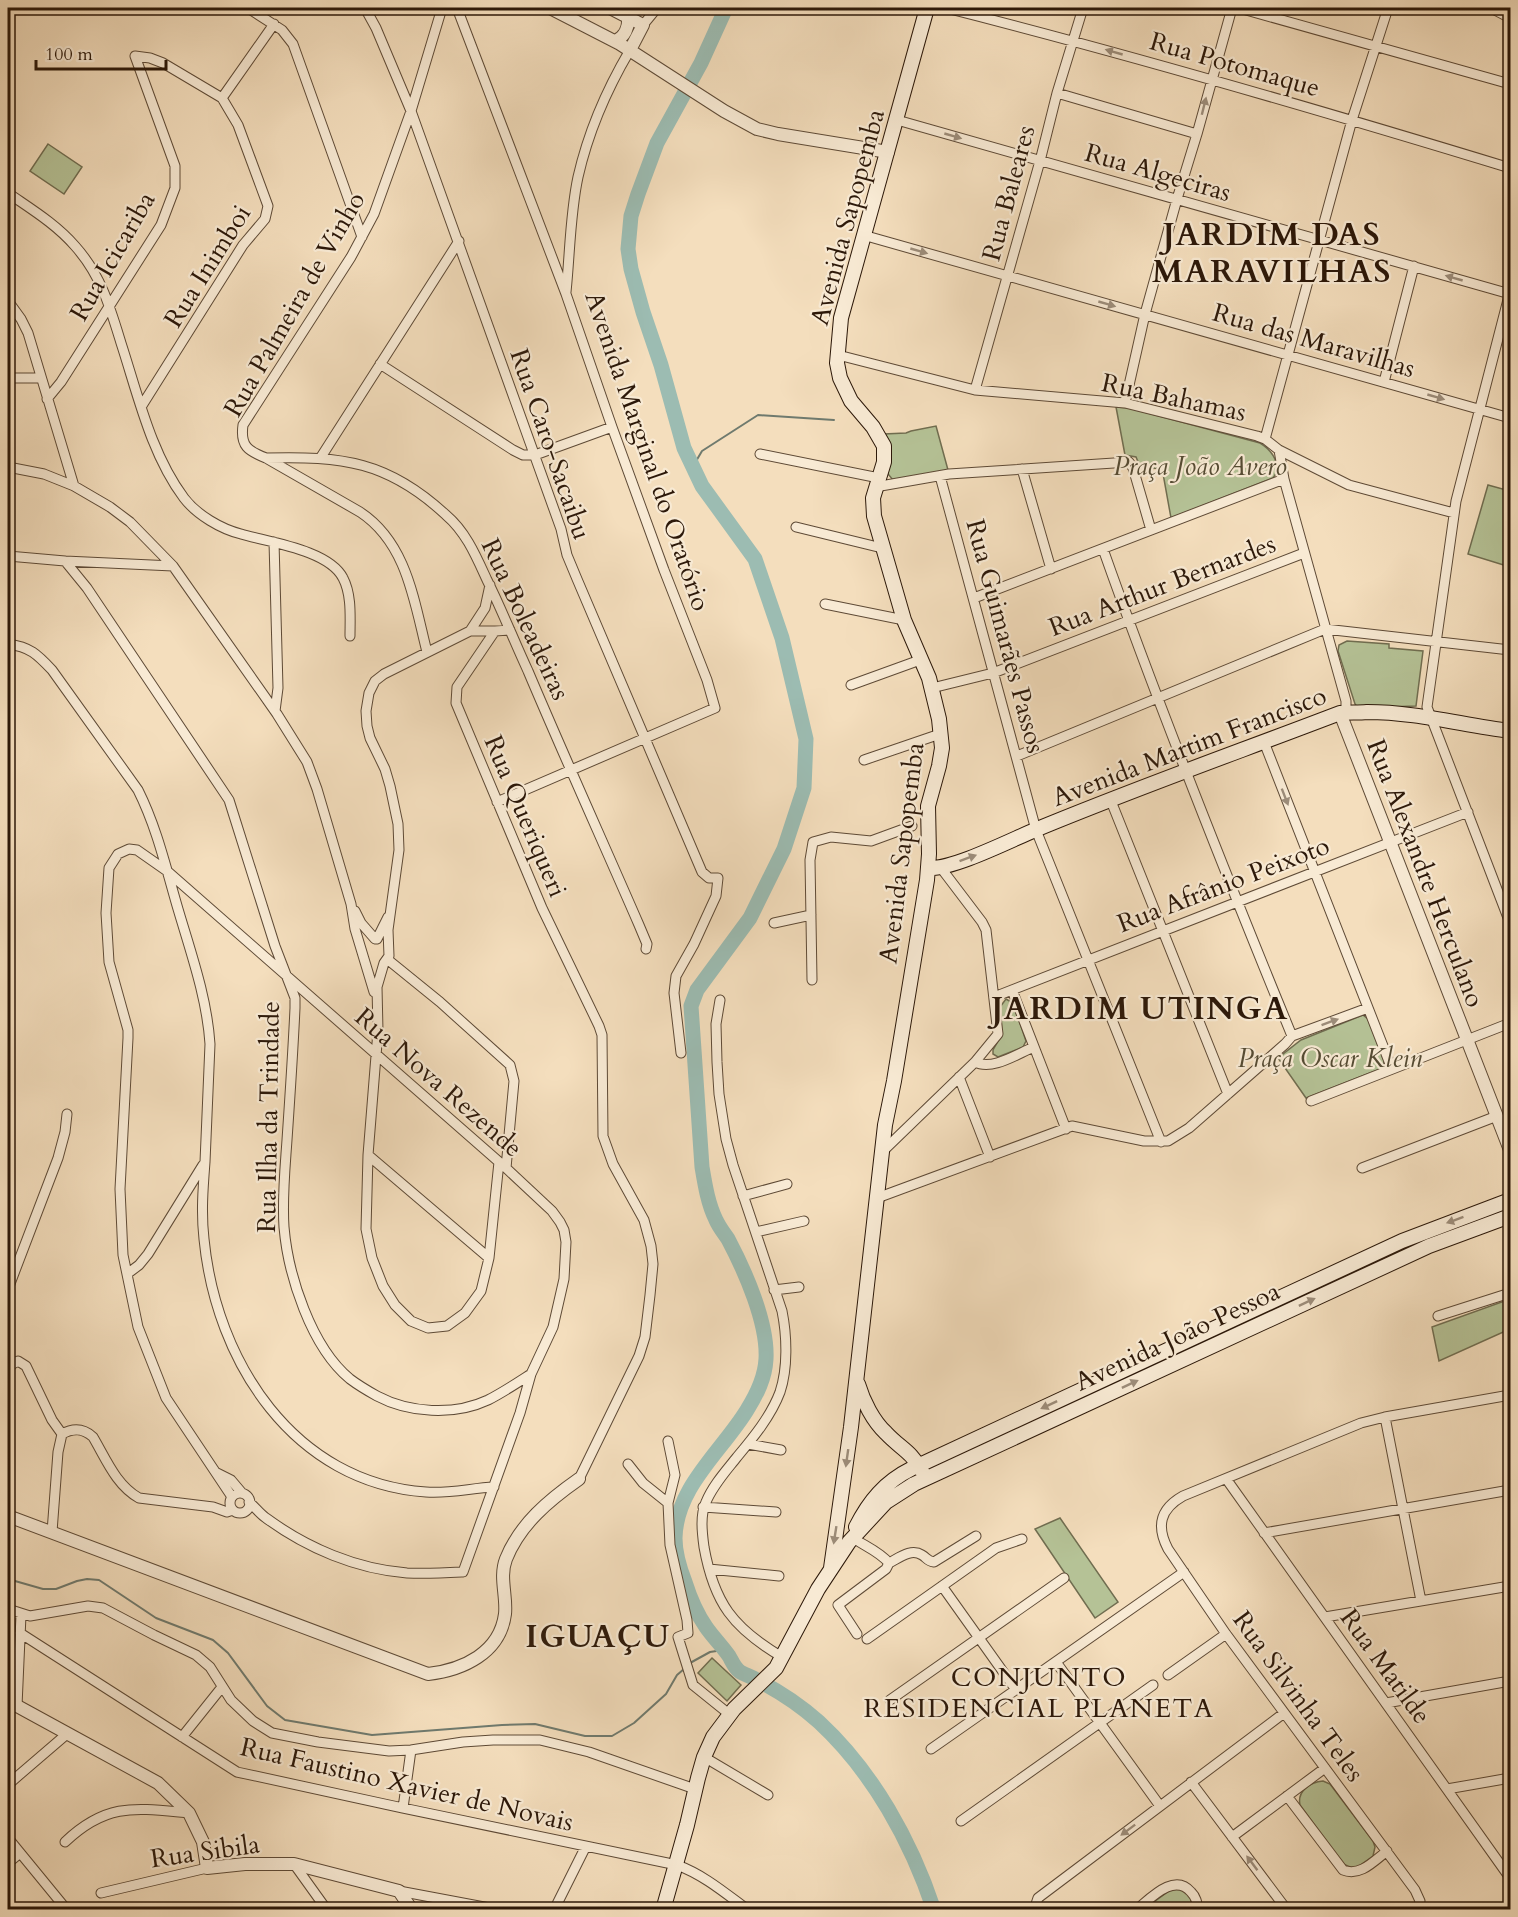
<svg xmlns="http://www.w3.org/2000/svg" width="1518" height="1917" font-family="Cardo,serif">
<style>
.green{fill:#b5c296;stroke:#706d50;stroke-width:1.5}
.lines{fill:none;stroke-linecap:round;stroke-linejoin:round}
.stream{stroke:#6f7a6e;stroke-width:2}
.river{stroke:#9cbcb2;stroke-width:15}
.minor-casing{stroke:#5e4a36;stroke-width:11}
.tertiary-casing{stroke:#5e4a36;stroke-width:14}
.secondary-casing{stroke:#2c1809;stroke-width:16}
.minor{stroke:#f8ead4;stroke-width:9}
.tertiary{stroke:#f8ead4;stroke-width:12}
.secondary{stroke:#f8ead4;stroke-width:14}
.oneway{fill:#9c8c79}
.labels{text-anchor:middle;stroke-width:4.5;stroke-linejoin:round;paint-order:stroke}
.street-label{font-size:26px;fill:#2c1809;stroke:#f8ead4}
.park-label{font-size:26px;font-style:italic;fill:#554b33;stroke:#f8ead4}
.neighbourhood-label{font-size:27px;letter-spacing:1.5px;fill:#2c1809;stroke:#f8ead4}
.district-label{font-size:32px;font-weight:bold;letter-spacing:1.5px;fill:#2c1809;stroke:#f8ead4}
</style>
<rect width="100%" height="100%" fill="#f4debd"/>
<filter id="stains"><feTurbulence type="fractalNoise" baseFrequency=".00333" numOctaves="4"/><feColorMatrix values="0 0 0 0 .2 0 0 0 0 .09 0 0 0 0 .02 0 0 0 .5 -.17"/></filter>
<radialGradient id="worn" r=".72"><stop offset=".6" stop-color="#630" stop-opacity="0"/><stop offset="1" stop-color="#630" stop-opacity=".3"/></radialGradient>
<path class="green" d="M48,144L82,167L64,194L30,171Z
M1116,407L1129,408L1260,443C1272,450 1283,466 1273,478L1171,518L1162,468L1141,469L1136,457L1125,455Z
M936,426L948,470L893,480L888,474L884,434L906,433L911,431Z
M1488,485L1510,491V567L1468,554Z
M1347,641L1389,644V648L1423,651L1416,706L1358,708L1355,704L1338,651L1339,645Z
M1006,999L1013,1003L1026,1041L1023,1047L998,1057L993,1054V1050L1001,1036L1000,1007Z
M1363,1015L1368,1019L1384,1061L1383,1066L1380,1069L1306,1098L1278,1058L1301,1040Z
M1510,1299V1329L1439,1361L1432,1327Z
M1060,1518L1118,1602L1095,1618L1035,1529Z
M712,1658L741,1685L727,1701L698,1673Z
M1323,1781L1330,1784L1373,1841L1375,1847L1373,1856L1355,1869L1343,1864L1300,1805C1297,1791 1310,1782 1323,1781Z
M1173,1888L1182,1889L1190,1896L1193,1909L1143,1910Z"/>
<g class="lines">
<path class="stream" d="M692,468L702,451L758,415L834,420
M8,1579L43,1589H56L77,1581L87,1579L99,1580L156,1618L213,1640L228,1653L267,1706L285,1720L372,1735L502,1725L535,1724L585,1736H612L634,1723L666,1694L677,1675L684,1669
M690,1663L710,1652L723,1650"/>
<path class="river" d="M726,8L701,63L657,143L638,194L631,216L628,249L631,269L643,312L661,365L684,448L702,486L755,559L782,638L806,739L804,788L784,849L750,918L697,990L691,1006L702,1167C705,1185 708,1204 716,1220C719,1227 724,1233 728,1239C745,1271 768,1323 766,1359C765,1378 757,1394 747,1410C722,1451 676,1487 675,1538C675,1552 680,1569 685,1582C690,1598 697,1614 706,1627C713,1637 722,1646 729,1656C732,1661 734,1667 739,1671C743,1674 750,1676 755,1679C777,1690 800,1705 819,1722C873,1772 911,1841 934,1910"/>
<defs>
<path id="minor" d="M248,8L282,30L293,44L362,237
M365,8L376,28L411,111L561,529L567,555L577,579L702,872L709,878H718L716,896L694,944L676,976L674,993L681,1053
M457,8L566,294L612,427L664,570L707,680L715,708L497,802
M946,8C1136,56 1323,111 1510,168
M1239,8L1510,84
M1491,8L1510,18
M643,25L657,8
M1057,93L1197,134
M222,98L274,24
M897,120L1510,294
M8,193C31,209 56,224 75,246C101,275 110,307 121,343C138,395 151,454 184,498C197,515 221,529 241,534C268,542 329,550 343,578C352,595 350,618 350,636
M863,235L1510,418
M566,292C570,254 570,214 578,177C588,133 607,89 630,50
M1510,292L1456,501L1427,707L1510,923
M8,301L21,319L28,333L74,486
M838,355L975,390L1125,403L1257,436L1265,439L1279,450L1349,485L1454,513
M380,364L513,450L523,455H535L612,427
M8,378H41
M1384,382L1414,266
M975,390L1040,161L1057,93L1083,8
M47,399L61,382L161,225L175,188V166L135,56L150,58L163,63L222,98L238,125L268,206L265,219L243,245L141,407
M1125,403L1145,314L1177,199L1197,134L1232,8
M1265,439L1352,120L1388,8
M1279,450L1284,479L1346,701V712
M760,454L879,478
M321,457L459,241
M266,458C342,456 388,461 446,515C466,532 476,556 487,580C502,610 514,641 528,671C564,756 602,840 639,925L647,944L646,949
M8,467L44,474L74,486L110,507L130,522L173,566L277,714L307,762L317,789L351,904L355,929L374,992
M1022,469L1051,569
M940,476L1036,830L1161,1142
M875,487L949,474L1129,462L1133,468L1151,530
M796,527L882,548
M274,542L278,688L275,711
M1103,549C1161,713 1226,875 1292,1036
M8,556L65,561L173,566
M65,561L87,588L229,800L275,946L295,998V1008C293,1052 290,1096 287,1140C285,1169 282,1198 284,1227C288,1275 311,1347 350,1379C358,1385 368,1391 377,1396C409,1413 454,1416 488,1400C502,1393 517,1383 531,1374
M490,585L485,608L470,631L384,674L375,681L369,693L366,711L367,726L370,738L385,769L390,786L398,824L399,850L388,930L389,956L384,963L377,987L378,1031L368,1155L366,1229L372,1258L383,1286L395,1305L411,1321L428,1328L447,1326L465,1313L481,1291L489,1258L499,1162
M974,598L1284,479
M825,604L904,620
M510,630L495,631L457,687L456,703L542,908L599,1026L602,1035L603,1136L613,1164L644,1220L651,1246L653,1264L650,1295L645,1337L639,1356L579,1479
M470,631H495
M8,644C30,647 37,654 52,670L138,790C157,828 166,868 178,909C191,953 207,998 210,1044C208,1083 207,1123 205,1162C203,1188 201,1213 204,1239C216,1362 294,1483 426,1492C448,1494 472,1488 494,1487
M427,652C414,601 407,543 360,512L266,458C248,451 240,446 243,425L351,257L374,214L411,111L442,8
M851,685L920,660
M932,688L993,673L1304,553
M1264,742L1392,1069
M1017,756L1325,629L1510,650
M864,760L940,734
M1111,801L1228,1094
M355,911L361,923L375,939
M774,923L811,915
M377,939L388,917
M387,959L440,1002L510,1065L514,1081L506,1168
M812,980L810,860L813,842L831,837L871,841L912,826
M1012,990L1066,1129
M994,997L1468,812
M720,1000L716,1024L717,1062L719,1094L726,1139L733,1165L782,1311C787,1336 788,1368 780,1392C771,1416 753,1438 737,1457C726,1471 713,1485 706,1502C700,1515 702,1532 704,1547C714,1603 733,1628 782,1657
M975,1062C992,1071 1017,1054 1034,1047
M959,1077L990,1157
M1311,1101L1510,1023
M882,1152L975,1062L998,1034L986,930L982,922L941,868
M368,1155L489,1258
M1362,1168L1497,1116
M743,1196L787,1184
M877,1198L1072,1126L1144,1141H1168L1189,1128L1285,1044L1292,1036L1368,1008
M756,1232L804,1221
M127,1274L139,1265L148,1254L203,1165
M8,1289L58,1158L65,1132L67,1114
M774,1290L799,1287
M1438,1316L1510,1293
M8,1372L11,1365L18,1361L26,1366L52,1420L62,1434L58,1452L52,1532
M1385,1417L1421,1601
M62,1434C73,1428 83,1428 93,1437C106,1459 116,1485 139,1498L213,1507L227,1512L233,1510
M668,1441L675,1475L668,1503L670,1545L687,1620L688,1633L678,1637L693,1685L729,1714
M748,1444L781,1450
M628,1464L643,1483L668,1503
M217,1473L231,1480L242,1493
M1227,1480L1510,1878
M230 1503a10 10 0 1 1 20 0a10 10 0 1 1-20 0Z
M232,1497L166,1398L138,1327L123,1255L120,1189L128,1038V1030L109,962L106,913L109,868L118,854L129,849L137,850L167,871L506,1168L552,1211L560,1222L564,1230L566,1242L564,1279L553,1327L531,1374L520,1413L463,1572C444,1573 426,1574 407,1573C356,1569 307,1548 266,1518C260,1514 255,1507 249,1502
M703,1507L776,1512
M1264,1533L1510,1490
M853,1538C865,1546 880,1552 889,1563L886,1569L838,1605L857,1634
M889,1563C899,1558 911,1548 922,1555C927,1558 927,1561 934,1562L976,1536
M709,1569L779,1576
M942,1586L1016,1690
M8,1609L30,1616L88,1606L103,1608L154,1635L196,1655L210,1667L231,1700L253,1721L272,1733L318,1742L389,1751L411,1750L463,1742L493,1740H540L589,1752L695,1789
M1325,1617L1510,1586
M20,1633L237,1772L403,1808L677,1865C704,1875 725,1893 748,1910
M867,1639L996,1548L1022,1539
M1056,1662L1160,1806
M1168,1675L1226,1634
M890,1700L1064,1578
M1386,1703L1510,1681
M17,1706L21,1615
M182,1737L222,1687
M931,1749L1184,1572
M704,1757L768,1795
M11,1782L68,1733
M1191,1782L1287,1910
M1447,1789L1510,1778
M1287,1796L1343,1870C1360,1877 1374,1861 1387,1851
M403,1808L411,1750
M961,1821L1153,1685
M1232,1837L1325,1768
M8,1838L67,1910
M65,1842C107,1802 136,1808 189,1813
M8,1863L20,1853
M294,1864L327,1910
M399,1891L500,1910
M101,1893L207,1868
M554,1910L586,1846
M1034,1910L1038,1898L1284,1713
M1136,1910C1150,1899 1174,1872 1191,1892C1196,1897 1197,1902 1198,1910
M1418,1910L1420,1901L1415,1890L1226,1634L1168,1549C1156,1526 1160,1509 1183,1496L1361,1423L1385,1417L1510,1395"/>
<path id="tertiary" d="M550,8L620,44L724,111L757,129L778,134L888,152
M610,8L643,25L630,50
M615,41C625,37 629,27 628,17
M1340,713L1510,1150
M8,1516L428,1674C463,1670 500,1653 505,1614C507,1596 499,1577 506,1559C520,1524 549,1500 579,1479
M8,1701L158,1783L189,1813L203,1842L207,1868L245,1864H294L399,1891L412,1910"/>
<path id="secondary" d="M928,868C952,870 1011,840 1035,830C1136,788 1238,752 1340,713C1349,712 1358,713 1367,712C1416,712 1462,725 1510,731
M858,1384C863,1401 873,1421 886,1433C901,1449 910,1450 922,1471
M856,1527C869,1501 885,1482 911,1469L1402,1241L1510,1200
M831,1568L851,1427L885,1125L894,1081L927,880L929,854L928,806L939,766L942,748L939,719L929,678L904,620L874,516L873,498L884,462V446L873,427L851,401L840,378L837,363L841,318L927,8
M663,1910L687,1825L698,1778L704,1757L713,1737L734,1709L776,1668L818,1589L849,1542L886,1502L914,1484L1429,1246L1510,1216"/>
</defs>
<use href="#minor" class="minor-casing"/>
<use href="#tertiary" class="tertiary-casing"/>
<use href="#secondary" class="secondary-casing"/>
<use href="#minor" class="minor"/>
<use href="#tertiary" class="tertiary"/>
<use href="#secondary" class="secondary"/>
</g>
<defs><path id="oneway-solid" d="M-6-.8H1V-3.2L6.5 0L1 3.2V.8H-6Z" transform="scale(1.5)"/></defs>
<g class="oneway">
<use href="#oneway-solid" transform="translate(1114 52) rotate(-164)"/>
<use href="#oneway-solid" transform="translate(1204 106) rotate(-76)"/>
<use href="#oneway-solid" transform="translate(953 136) rotate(16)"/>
<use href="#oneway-solid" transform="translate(919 251) rotate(16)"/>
<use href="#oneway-solid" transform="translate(1454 278) rotate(-164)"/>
<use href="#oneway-solid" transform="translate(1107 304) rotate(16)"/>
<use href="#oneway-solid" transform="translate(1436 397) rotate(16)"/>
<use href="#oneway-solid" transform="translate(1285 797) rotate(69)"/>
<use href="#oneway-solid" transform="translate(968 858) rotate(-20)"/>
<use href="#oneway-solid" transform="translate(1330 1022) rotate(-20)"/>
<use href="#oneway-solid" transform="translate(1455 1220) rotate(160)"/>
<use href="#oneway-solid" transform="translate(1307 1302) rotate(-25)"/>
<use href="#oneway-solid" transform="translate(1130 1384) rotate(-25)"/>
<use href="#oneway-solid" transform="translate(1049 1405) rotate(155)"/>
<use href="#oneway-solid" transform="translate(847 1458) rotate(98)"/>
<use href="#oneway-solid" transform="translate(835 1535) rotate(99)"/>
<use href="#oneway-solid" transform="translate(1128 1830) rotate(143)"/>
<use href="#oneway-solid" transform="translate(1252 1863) rotate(-127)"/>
</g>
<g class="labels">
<g class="street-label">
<text transform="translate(1235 64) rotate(16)" y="9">Rua Potomaque</text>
<text transform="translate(1158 172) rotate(16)" y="9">Rua Algeciras</text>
<text transform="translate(1008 193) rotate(-75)" y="9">Rua Baleares</text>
<text transform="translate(847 217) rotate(-75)" y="9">Avenida Sapopemba</text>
<text transform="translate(112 256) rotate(-60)" y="9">Rua Icicariba</text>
<text transform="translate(207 266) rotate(-58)" y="9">Rua Inimboi</text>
<text transform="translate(294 304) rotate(-60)" y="9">Rua Palmeira de Vinho</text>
<text transform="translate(1314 340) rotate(16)" y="9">Rua das Maravilhas</text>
<text transform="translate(1174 397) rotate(12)" y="9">Rua Bahamas</text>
<text transform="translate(551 444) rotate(71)" y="9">Rua Caro-Sacaibu</text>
<text transform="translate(648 451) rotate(71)" y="9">Avenida Marginal do Oratório</text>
<text transform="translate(1162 585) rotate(-21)" y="9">Rua Arthur Bernardes</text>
<text transform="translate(526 619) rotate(65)" y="9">Rua Boleadeiras</text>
<text transform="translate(1006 636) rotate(75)" y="9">Rua Guimarães Passos</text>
<text transform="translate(1189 746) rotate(-21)" y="9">Avenida Martim Francisco</text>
<text transform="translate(526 816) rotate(67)" y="9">Rua Queriqueri</text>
<text transform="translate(901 853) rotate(-83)" y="9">Avenida Sapopemba</text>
<text transform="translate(1426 873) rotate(69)" y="9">Rua Alexandre Herculano</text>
<text transform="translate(1223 884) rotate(-21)" y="9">Rua Afrânio Peixoto</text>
<text transform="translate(439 1082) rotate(41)" y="9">Rua Nova Rezende</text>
<text transform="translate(268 1117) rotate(-89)" y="9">Rua Ilha da Trindade</text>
<text transform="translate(1177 1336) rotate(-25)" y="9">Avenida João Pessoa</text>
<text transform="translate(1386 1666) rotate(54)" y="9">Rua Matilde</text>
<text transform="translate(1299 1696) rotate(54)" y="9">Rua Silvinha Teles</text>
<text transform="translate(407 1784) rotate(13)" y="9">Rua Faustino Xavier de Novais</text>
<text transform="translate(205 1851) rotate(-8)" y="9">Rua Sibila</text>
</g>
<g class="park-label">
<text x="1200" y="475">Praça João Avero</text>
<text x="1330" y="1067">Praça Oscar Klein</text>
</g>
<g class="neighbourhood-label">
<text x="1039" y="1686">CONJUNTO<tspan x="1039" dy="31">RESIDENCIAL PLANETA</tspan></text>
</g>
<g class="district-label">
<text x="1272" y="245">JARDIM DAS<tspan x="1272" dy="37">MARAVILHAS</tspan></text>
<text x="1140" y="1019">JARDIM UTINGA</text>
<text x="598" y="1647">IGUAÇU</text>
</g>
</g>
<rect width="1518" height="1917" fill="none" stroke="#f4debd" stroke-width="30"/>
<rect x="9" y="9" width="1500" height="1899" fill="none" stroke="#2c1809" stroke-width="3"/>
<rect x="15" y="15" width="1488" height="1887" fill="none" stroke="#2c1809" stroke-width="1.5"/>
<path d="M36 60v9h130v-9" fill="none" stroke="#2c1809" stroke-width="3"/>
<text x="45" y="60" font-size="18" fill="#2c1809" stroke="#f8ead4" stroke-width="4.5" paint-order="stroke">100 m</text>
<rect width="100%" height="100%" filter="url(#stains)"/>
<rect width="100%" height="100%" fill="url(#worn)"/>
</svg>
